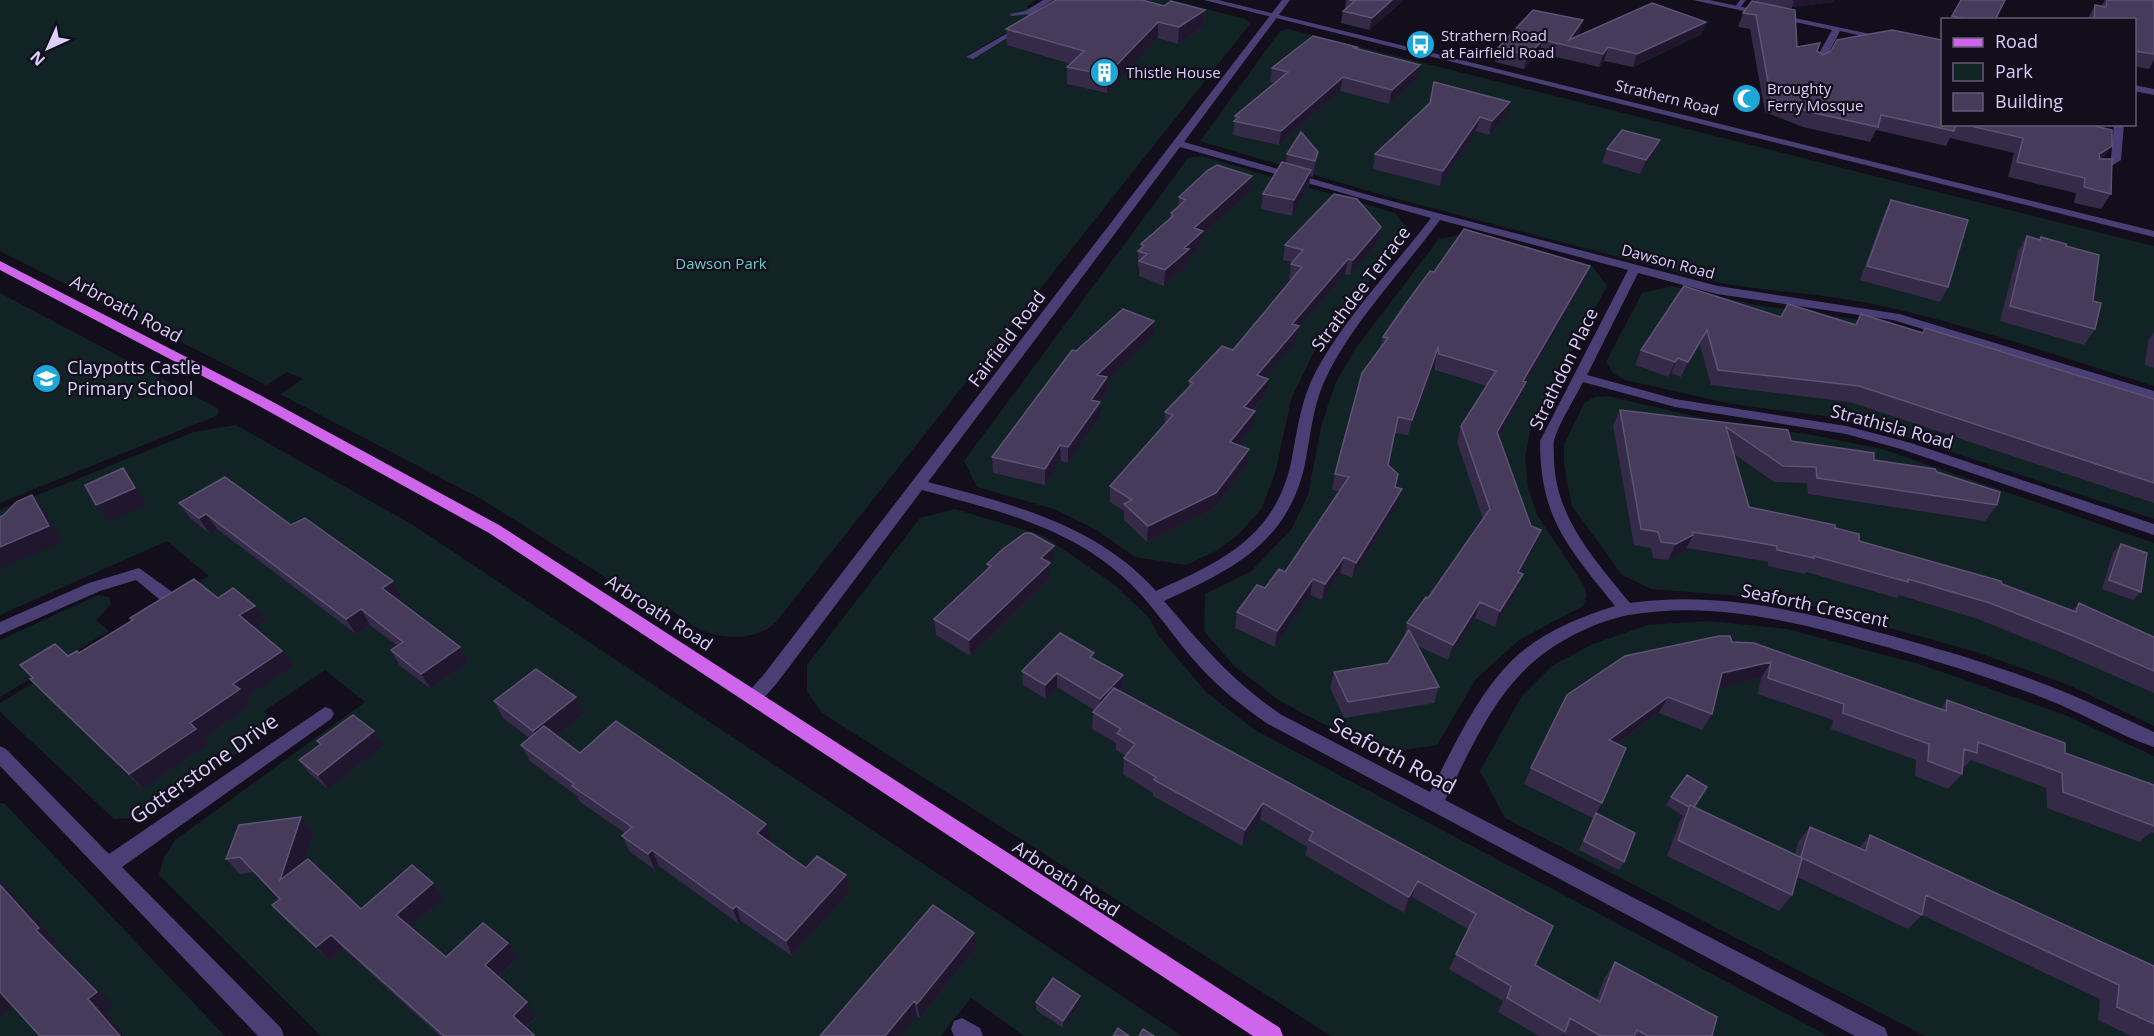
<svg xmlns="http://www.w3.org/2000/svg" width="2154" height="1036" font-family="'Open Sans',sans-serif">
<style>
.green{fill:#122325}
.lines{fill:none;stroke-linecap:round;stroke-linejoin:round}
.service{fill:#4a3f75;fill-rule:evenodd}
.minor{fill:#4a3f75;fill-rule:evenodd}
.tertiary{fill:#4a3f75;fill-rule:evenodd}
.primary{fill:#ce65ea;fill-rule:evenodd}
.wall{fill:#352a48}
.shaded-wall{fill:#20172f}
.building{fill:#463b5b;stroke:#5e5374;stroke-width:1.5}
.labels{text-anchor:middle;stroke-width:4.5;stroke-linejoin:round;paint-order:stroke}
.far-poi-label{font-size:15px;fill:#dbd0f9;stroke:#130e1c;text-anchor:start}
.far-street-label{font-size:15px;fill:#dbd0f9;stroke:#130e1c}
.far-park-label{font-size:15px;fill:#66cec5;stroke:#130e1c}
.street-label{font-size:18px;fill:#dbd0f9;stroke:#130e1c}
.poi-label{font-size:18px;fill:#dbd0f9;stroke:#130e1c;text-anchor:start}
.near-street-label{font-size:21px;fill:#dbd0f9;stroke:#130e1c}
</style>
<rect width="100%" height="100%" fill="#130e1c"/>
<path class="green" d="M0,0H1037L1027,6L1030,19L966,56L982,53L1037,21L1063,0H1172L1245,19L1250,24L776,622C757,641 723,640 699,629C690,625 680,616 672,610L665,615L483,500L280,394L303,379L287,372L266,385L0,251Z
M1288,29L2154,246V386C2060,357 1965,323 1868,303C1816,293 1762,291 1710,281L1375,193L1200,141L1280,31Z
M1202,156L1395,213L1410,231L1316,348L1291,399L1276,470L1262,508L1238,535L1216,551L1186,565L1135,557L1095,529L1054,509L977,487L964,461L1188,158Z
M1472,233L1592,266L1607,286L1531,427L1525,455L1528,487L1537,515L1583,584L1587,595L1583,606L1519,640L1476,679L1437,745L1380,754L1280,701L1234,666L1204,631L1205,594L1250,572L1291,530L1308,495L1322,423L1335,384L1355,349L1439,239Z
M1672,286L1756,305L1894,325L2154,404V519L1885,430L1825,416L1732,404L1625,380L1613,373L1606,362L1642,293Z
M0,293L219,409L218,415L0,503Z
M1608,396L1710,420L1813,435L1882,449L2154,543V726L2069,685L1976,652L1790,600L1651,589L1622,575L1572,506L1564,464V445L1584,403L1595,397Z
M236,425L413,525L1182,1036H1024L971,998L941,1036H321L159,875L164,857L175,840L365,702L325,670L264,711L273,721L267,732L153,813L133,818L114,819L0,712V703L209,576L167,541L0,615V510L194,432Z
M955,509L1044,536L1115,585L1150,619L1158,635L1206,692L1255,730L1828,1036H1331L822,713L807,692V665L920,518Z
M98,595L109,597L111,605L96,620L109,631L0,697V640Z
M1708,621L1787,629L1922,665L2065,715L2154,756V1036H1925L1505,818L1480,771L1521,697L1552,666L1593,644L1648,625Z
M0,803H4L225,1036H0Z"/>
<g class="lines">
<path class="service" d="M1740,0H1746L1739,9H1735L1734,8Z
M1026,11L1028,12V14L1012,16L1009,14Z
M1018,27L1022,29L1020,30L973,59L966,57Z"/>
<path class="minor" d="M1043,0H1053L1034,12L1038,13V17L1022,13Z
M1282,0H1290L1184,142L1372,196L1718,286L1899,314L2154,391V399L1893,320L1717,294L1638,273L1587,375L1675,399L1846,426L1911,443L2154,524V535L1901,449L1846,434L1675,407L1583,382C1574,400 1560,421 1554,440C1553,446 1554,453 1554,459C1555,517 1595,560 1630,603C1716,591 1799,610 1881,633C1944,650 2006,668 2067,693C2096,705 2125,719 2154,732V747C2118,735 2086,715 2051,701C1996,679 1940,662 1883,646C1801,623 1714,600 1629,615C1596,621 1557,641 1532,663C1492,698 1469,753 1445,800L1885,1028L1888,1036H1855L1268,724C1240,705 1214,684 1192,658C1169,631 1149,599 1121,575C1066,526 992,509 922,490L777,683C769,692 760,706 747,702L744,697L765,673ZM1180,147L1431,218C1393,268 1346,316 1316,371C1301,399 1297,431 1291,463C1274,538 1221,562 1156,591C1096,524 1011,504 928,482ZM1440,220L1628,270L1540,441C1540,519 1569,548 1615,606C1582,616 1546,631 1520,653C1479,689 1455,745 1430,792L1280,714C1229,678 1204,647 1164,601C1232,570 1288,543 1305,464C1311,434 1313,403 1327,376C1352,323 1405,268 1440,220Z
M1693,0H1709L1889,38L1885,41L1840,31L1823,64L1818,67L1813,64L1832,30Z
M2134,85L2154,89V95L2134,91Z
M2114,124H2124L2121,160L2100,173H2092V169L2111,159Z
M139,568L171,591L173,595L171,599H159L136,580L100,591L0,635V622L89,583Z
M325,707L331,709L334,714L331,719L122,867L281,1028L284,1036H258L0,766V746L6,749L109,854Z
M962,1018L980,1028L983,1036H954L951,1029L954,1021Z"/>
<path class="tertiary" d="M1204,0H1218L2154,231V237Z"/>
<path class="primary" d="M0,261L260,395L499,525L1280,1028L1283,1036H1253L489,533L250,401L0,270Z"/>
</g>
<path class="wall" d="M1346,0H1404L1369,30L1341,23L1343,11L1345,9Z
M1755,0H1834L1833,2L1792,7L1791,9L1797,47L1817,51L1942,124H2086L2103,159L2111,194L2101,209L2074,203L2076,193L2008,177L2014,153L1950,138L1946,146L1876,130L1870,142L1803,127L1765,112L1750,29L1738,27L1743,13Z
M2105,0H2154V60L2149,69L2134,66V20H2087L2095,5L2101,6Z
M1164,6L1205,10L1204,26L1178,44L1158,38L1107,93L1067,84V67L1071,64L1007,45L1006,29Z
M1952,16L1995,20H1950Z
M1580,33L1578,36L1702,34L1633,67L1604,61L1599,67L1539,53L1524,69L1495,62L1498,48Z
M1357,47L1356,49L1417,79L1389,104L1340,91L1279,145L1233,135L1235,116L1274,83L1270,82L1272,68Z
M1429,104L1506,116L1489,135L1476,131L1440,186L1373,169L1375,154Z
M1660,140L1655,154L1640,174L1602,163L1607,149Z
M1318,152L1313,177L1310,176L1309,186L1292,216L1261,209L1263,194L1286,164L1287,154Z
M1251,191L1202,235L1201,247L1188,258V265L1164,286L1139,276V267H1138V251L1140,249L1141,244L1170,218L1171,213L1178,207L1179,197Z
M1891,200L1948,287L1940,302L1860,280L1884,214Z
M2027,236L2039,239L2041,237L2066,246L2093,301L2095,329L2084,345L2000,321L2018,251Z
M1378,242L1350,275L1345,274L1298,329L1296,341L1265,378L1266,394L1253,411V427L1238,445L1247,465L1214,509L1147,542L1124,520V511L1110,502V486L1165,424V412L1189,387V381L1233,350L1291,280L1289,279L1291,264L1292,262L1283,260L1285,245Z
M1590,266L1585,280L1526,382L1521,397L1498,437L1531,526L1541,530L1535,546L1520,573L1523,574L1517,590L1495,627L1475,618L1448,660L1418,646L1439,687L1434,703L1344,718L1330,688L1334,672L1388,663L1404,639L1407,623L1428,598L1483,519L1457,442L1461,426L1487,386L1435,370V363L1408,435L1395,433L1388,465L1395,487L1398,504L1352,578L1340,573L1322,600L1310,595L1275,647L1235,628L1237,612L1285,572L1340,491L1332,490L1335,474L1380,348L1383,337L1434,272Z
M1684,286L1781,317L1856,325L1861,314L1922,333L1925,328L2154,399V503L1850,402L1711,385L1700,345L1681,377L1671,373L1668,377L1635,365L1641,350Z
M2154,332V368L2145,365L2148,341Z
M1154,336L1107,381V393L1100,402V418L1068,463L1061,461L1045,485L993,473L992,457L1076,351Z
M1620,410L1788,430L1791,441L1874,460L1937,472L1997,505L1985,521L1808,494L1807,483L1774,482L1734,454L1749,507L1835,528L1859,541L2002,584L2072,611L2079,603L2154,637V693L2062,653L1978,619L1899,595L1897,598L1806,572L1805,574L1768,566V562L1717,553L1686,548L1685,551L1668,560L1653,558L1651,548L1634,545L1613,426Z
M179,503L291,525L393,581L401,597L397,599L468,662L431,689L400,666L391,650L398,646L370,625L356,634L217,529L210,534L190,518Z
M2121,544L2141,592L2133,600L2102,589L2113,552Z
M1054,562L1050,565V579L970,656L936,635L934,619L988,570L987,564Z
M218,598L255,606L266,621L255,628L294,666L246,698L252,705L204,738L209,744L143,789L45,695L30,679L32,678L20,665L79,653L133,621L130,618Z
M1732,642L1940,709L1947,700L2065,753L2154,785V833L2151,832L2140,842L2047,808L2046,788L1971,760L1962,769V774L1948,789L1915,776L1916,760L1831,729L1833,720L1758,694L1761,678L1718,687L1712,714L1702,730L1659,713L1617,744L1602,803L1596,814L1624,862L1619,870L1579,850L1593,818L1524,784L1531,768Z
M1094,659L1123,675L1122,689L1120,692L1553,926L1535,965L1596,1000L1605,977L1615,962L1712,1036H1566L1563,1034L1562,1036H1539L1498,1012L1503,1001L1449,969L1468,929L1412,897L1404,913L1305,855L1307,847L1260,819L1242,846L1153,796V793L1123,774L1124,758L1126,756L1116,750V743L1092,729L1093,712L1094,710L1057,687L1046,699L1023,685L1022,671Z
M494,701L584,714L557,736L580,753L771,840L769,842L806,868L850,891L792,956L741,921L739,924L659,866L655,870L630,852L622,836L625,833L580,802L577,796L530,761L521,745L529,738L503,718Z
M317,741L384,746L328,789L310,774L299,760L320,745Z
M1671,797L1795,854L1798,842L1810,827L1859,848L1870,835L2154,966V1036H2131L2098,1020L2100,999L1922,915L1908,929L1797,877L1792,895L1779,911L1667,856L1680,821L1683,816L1666,805Z
M301,817L314,832L304,862L361,909L433,883L444,898L410,927L446,957L518,958L499,977L537,1016L526,1027L535,1036H440L344,949L330,961L286,920L272,905L280,900L254,872L240,874L226,859Z
M976,948L920,1018L917,1016L900,1036H820Z
M1036,1002L1080,1003L1063,1028L1036,1010Z"/>
<path class="shaded-wall" d="M1392,0H1404L1369,30L1372,18Z
M1792,0H1834L1833,2L1792,7L1794,1Z
M1205,10L1204,26L1178,44L1179,27Z
M1583,20L1580,33L1570,46L1569,40Z
M1158,22V38L1107,93V75Z
M1706,22L1702,34L1633,67L1637,54Z
M1543,40L1539,53L1524,69L1528,55Z
M1608,47L1604,61L1599,67L1603,54Z
M1420,65L1417,79L1389,104L1392,90Z
M1343,77L1340,91L1279,145L1281,131Z
M1510,102L1506,116L1489,135L1492,121Z
M1480,117L1476,131L1440,186L1443,171Z
M1660,140L1655,154L1640,174L1646,160Z
M2112,146L2102,161L2090,169L2099,154Z
M1318,152L1313,177L1315,161Z
M1311,170L1309,186L1292,216L1294,200Z
M1252,176L1251,191L1202,235L1201,247L1188,258V265L1164,286L1165,270L1184,248L1194,228Z
M1381,227L1378,242L1350,275L1353,260Z
M1348,259L1345,274L1298,329L1296,341L1255,391L1257,375L1292,324Z
M1590,266L1585,280L1518,396L1523,381Z
M1154,321V336L1107,381V393L1100,402V418L1068,463V447L1091,400L1097,375Z
M1707,330L1700,345L1681,377L1688,362Z
M1438,348L1435,363L1408,435L1412,420Z
M1678,358L1671,373L1668,377L1675,362Z
M1268,379L1266,394L1242,423L1244,407Z
M1526,382L1521,397L1492,448L1497,432Z
M1255,411L1253,427L1228,458L1230,442Z
M1060,445L1061,461L1045,485V469Z
M1249,449L1247,465L1214,509L1147,542L1148,526Z
M123,468L135,485L147,505L109,522L96,505Z
M1402,489L1398,504L1352,578L1356,563Z
M32,495L45,511L62,542L0,569V547Z
M206,514L217,529L210,534L199,518Z
M1541,530L1535,546L1512,588L1518,572Z
M1693,535L1685,551L1668,560L1676,544Z
M1054,546V562L1050,565V579L970,656L969,640L1041,558Z
M1344,557L1340,573L1322,600L1325,584Z
M1523,574L1517,590L1495,627L1500,611Z
M1313,579L1310,595L1275,647L1277,631Z
M393,581L401,597L391,603L382,588Z
M1480,602L1475,618L1448,660L1453,645Z
M255,606L266,621L251,631L239,615Z
M361,609L370,625L356,634L346,619Z
M460,647L468,662L431,689L421,674Z
M282,651L294,666L246,698L252,705L204,738L209,744L143,789L129,774L190,723L233,684Z
M1771,662L1761,678L1712,689L1722,673Z
M1057,673V687L1046,699L1045,685Z
M1123,675L1122,689L1100,714V699Z
M576,697L584,714L542,748L533,731Z
M1668,697L1659,713L1601,755L1609,740Z
M374,731L384,746L328,789L318,775Z
M1263,803L1260,819L1242,846L1245,830Z
M301,817L314,832L293,895L280,880Z
M766,824L771,840L762,849L757,833Z
M652,850L659,866L655,870L648,854Z
M846,875L850,891L792,956L786,941Z
M0,880L56,942L53,944L114,1006L105,1013L125,1036H120L88,999L0,885Z
M1418,881L1412,897L1404,913L1409,897Z
M433,883L444,898L408,929L396,915Z
M736,906L741,921L739,924L733,909Z
M974,933L976,948L920,1018L917,1004Z
M331,935L344,949L330,961L316,947Z
M508,943L518,958L496,979L485,965Z
M0,991L17,1004L0,1017Z
M1080,996V1003L1063,1028V1021Z
M914,1001L917,1016L900,1036H885Z
M527,1002L537,1016L523,1029L513,1016Z"/>
<path class="building" d="M1056,0H1142L1164,6L1171,1L1205,10L1179,27L1158,22L1107,75L1067,67L1084,51L1006,29Z
M1349,0H1392L1372,18L1343,11L1355,1Z
M1961,0H2005L1995,20H1973L1952,16Z
M2107,0H2154V54L2134,51V20H2094L2095,5L2106,7Z
M1752,1L1795,10L1797,47L1820,43L1817,51L1823,55L1831,51L1837,40L1892,30L1942,40V124H1956L1954,131L1881,115L1878,127L1810,112L1771,98L1756,15L1743,13Z
M1652,3L1706,22L1637,54L1608,47L1603,54L1543,40L1528,55L1498,48L1533,10L1583,20L1569,40Z
M1313,36L1357,47L1354,48L1420,65L1392,90L1343,77L1281,131L1234,121L1239,117L1235,116L1288,72L1272,68Z
M1434,82L1510,102L1492,121L1480,117L1443,171L1375,154L1430,103Z
M1962,124H2086L2112,130V146L2099,154L2100,159H2112L2111,194L2084,187L2085,178L2017,162L2023,138Z
M1622,130L1660,140L1646,160L1607,149Z
M1301,132L1318,152L1315,161L1287,154Z
M1282,162L1311,170L1294,200L1263,194Z
M1217,165L1252,176L1194,228L1203,231L1184,248L1189,249L1165,270L1139,261L1147,254L1138,251L1144,246L1141,244L1173,216L1171,213L1186,200L1179,197L1208,170Z
M1334,194L1357,199L1381,227L1353,260L1348,259L1292,324L1299,326L1257,375L1268,379L1244,407L1255,411L1230,442L1249,449L1216,493L1148,526L1124,504L1132,500L1110,486L1173,415L1165,412L1193,383L1189,381L1222,346L1233,350L1302,267L1291,264L1303,250L1285,245Z
M1891,200L1968,220L1948,287L1867,266Z
M1464,229L1590,266L1523,381L1526,382L1497,432L1531,526L1541,530L1518,572L1523,574L1500,611L1480,602L1453,645L1407,623L1426,597L1428,598L1490,509L1461,426L1496,371L1439,354L1438,348L1412,420L1398,417L1388,465L1398,474L1395,487L1402,489L1356,563L1344,557L1325,584L1313,579L1277,631L1237,612L1257,585L1265,588L1279,569L1285,572L1349,477L1335,474L1362,373L1388,338L1383,337L1405,305L1430,271L1434,272Z
M2027,236L2040,240L2041,237L2066,244V246L2099,255L2093,301L2101,303L2095,329L2010,306Z
M1684,286L1781,317L1788,304L1856,325L1861,314L1923,333L1925,328L2154,399V483L1859,386L1718,370L1707,330L1688,362L1678,358L1675,362L1641,350Z
M1123,309L1154,321L1097,375L1107,377L1091,400L1100,402L1068,447L1060,445L1045,469L992,457L1072,350L1076,351Z
M1620,410L1788,430L1791,441L1874,453V460L1935,469L1937,472L2000,492L1997,505L1817,478L1816,467L1783,466L1726,427L1749,507L1835,525V528L1859,534V541L2001,581L2002,584L2076,612L2079,603L2154,637V671L2076,637L1990,603L1908,579V582L1814,556V558L1777,550V546L1725,537L1692,532L1693,535L1676,544L1661,542L1658,532L1641,529Z
M123,468L135,488L96,505L85,485Z
M225,477L291,525L305,518L393,581L382,588L460,647L421,674L391,650L403,642L361,609L346,619L206,514L199,518L179,503Z
M32,495L49,526L0,547V517L4,515L16,502Z
M1025,533H1031L1054,546L1041,558L1050,563L969,640L934,619L991,566L987,564L1003,549Z
M2121,544L2147,553L2141,592L2109,580Z
M194,579L218,598L233,588L255,606L239,615L282,651L233,684L240,689L190,723L196,729L129,774L30,679L33,678L20,665L55,644L68,656L77,651L79,653L133,620L130,618Z
M1409,630L1439,687L1348,702L1334,672L1388,663Z
M1060,633L1094,653L1090,657L1123,675L1100,699L1057,673L1045,685L1022,671Z
M1719,636H1730L1732,642L1754,643L1946,711L1947,700L2065,743V753L2154,785V826L2063,792L2062,773L1978,742L1977,753L1964,749L1962,774L1928,761L1929,744L1843,713L1844,704L1768,678L1771,662L1722,673L1712,714L1668,697L1609,740L1626,748L1602,803L1531,768L1567,695L1625,656Z
M536,669L576,697L533,731L494,701Z
M1114,688L1553,926L1535,965L1600,1002L1615,962L1717,1017L1712,1036H1648L1637,1030L1634,1036H1601L1570,1018L1565,1032L1507,998L1511,986L1456,954L1476,914L1418,881L1409,897L1309,840L1313,832L1263,803L1245,830L1154,780L1156,777L1124,758L1135,744L1117,733L1121,729L1093,712Z
M353,715L374,731L318,775L299,760L321,744L317,741Z
M616,721L766,824L757,833L806,868L817,856L846,875L786,941L736,906L733,909L652,850L648,854L622,836L632,827L572,786L574,784L521,745L544,726L580,753Z
M1687,775L1707,787L1694,807L1690,805L1689,807L1671,797Z
M1690,805L1802,858L1792,895L1678,840Z
M1596,813L1635,833L1624,862L1584,841Z
M301,817L280,880L308,859L361,909L412,865L433,883L396,915L446,957L483,923L508,943L485,965L527,1002L513,1016L534,1035L533,1036H444L331,935L316,947L272,905L280,899L240,857L226,859L239,825Z
M1810,827L1866,851L1870,835L2154,966V1024L2117,1007L2119,985L1926,895L1922,915L1802,858L1801,857Z
M0,885L39,928L36,930L97,992L88,999L120,1036H40L0,992Z
M933,905L974,933L917,1004L914,1001L885,1036H820Z
M1053,978L1080,996L1063,1021L1036,1002Z
M1118,1028L1129,1036H1113Z
M1143,1029L1154,1036H1139Z"/>
<defs>
<symbol id="bus-disc" viewBox="-11 -11 22 22"><circle r="9.5" fill="#1da7d8" stroke="#130e1c"/><path d="M-5-6H5V4H4V6H2V4H-2V6H-4V4H-5ZM-3.5-4V0h7V-4ZM-3.5 1.2v1.5H-2V1.2ZM2 1.2v1.5H3.5V1.2Z" fill="#fff"/></symbol>
<symbol id="building-disc" viewBox="-11 -11 22 22"><circle r="9.5" fill="#1da7d8" stroke="#130e1c"/><path d="M-4-6H4V6H1V3H-1V6H-4ZM-2.5-4.3h1.7v1.8h-1.7ZM.8-4.3h1.7v1.8H.8ZM-2.5-1h1.7V.8h-1.7ZM.8-1h1.7V.8H.8Z" fill="#fff"/></symbol>
<symbol id="mosque-disc" viewBox="-11 -11 22 22"><circle r="9.5" fill="#1da7d8" stroke="#130e1c"/><path d="M3.5-4.9A6 6 0 1 0 3.5 4.9A5 5 0 1 1 3.5-4.9Z" fill="#fff"/></symbol>
<symbol id="school-disc" viewBox="-11 -11 22 22"><circle r="9.5" fill="#1da7d8" stroke="#130e1c"/><path d="M0-5L7-2L0 1L-7-2ZM-4 1L0 2.5L4 1V4Q0 6-4 4Z" fill="#fff"/></symbol>
</defs>
<g fill-rule="evenodd">
<use href="#bus-disc" x="1404" y="28" width="33" height="33"/>
<use href="#building-disc" x="1088" y="56" width="33" height="33"/>
<use href="#mosque-disc" x="1730" y="82" width="33" height="33"/>
<use href="#school-disc" x="30" y="362" width="33" height="33"/>
</g>
<g class="labels">
<g class="far-poi-label">
<text x="1441" y="41">Strathern Road<tspan x="1441" dy="17">at Fairfield Road</tspan></text>
<text x="1126" y="78">Thistle House</text>
<text x="1767" y="94">Broughty<tspan x="1767" dy="17">Ferry Mosque</tspan></text>
</g>
<g class="far-street-label">
<text transform="translate(1667 98) rotate(14)" y="5">Strathern Road</text>
<text transform="translate(1668 262) rotate(15)" y="5">Dawson Road</text>
</g>
<g class="far-park-label">
<text x="721" y="269">Dawson Park</text>
</g>
<g class="street-label">
<text transform="translate(1361 289) rotate(-53)" y="6">Strathdee Terrace</text>
<text transform="translate(126 309) rotate(28)" y="6">Arbroath Road</text>
<text transform="translate(1007 339) rotate(-53)" y="6">Fairfield Road</text>
<text transform="translate(1564 369) rotate(-64)" y="6">Strathdon Place</text>
<text transform="translate(1892 427) rotate(15)" y="6">Strathisla Road</text>
<text transform="translate(1815 606) rotate(12)" y="6">Seaforth Crescent</text>
<text transform="translate(659 613) rotate(33)" y="6">Arbroath Road</text>
<text transform="translate(1066 879) rotate(33)" y="6">Arbroath Road</text>
</g>
<g class="poi-label">
<text x="67" y="374">Claypotts Castle<tspan x="67" dy="21">Primary School</tspan></text>
</g>
<g class="near-street-label">
<text transform="translate(1393 756) rotate(28)" y="7">Seaforth Road</text>
<text transform="translate(204 769) rotate(-35)" y="7">Gotterstone Drive</text>
</g>
</g>
<rect x="1941" y="18" width="195" height="108" fill="#130e1c" stroke="#635c74" stroke-width="1.5"/>
<rect x="1953" y="38" width="30" height="9" fill="#ce65ea" stroke="#635c74" stroke-width="1.5"/>
<text x="1995" y="48" font-size="18" fill="#dbd0f9">Road</text>
<rect x="1953" y="63" width="30" height="18" fill="#122325" stroke="#635c74" stroke-width="1.5"/>
<text x="1995" y="78" font-size="18" fill="#dbd0f9">Park</text>
<rect x="1953" y="93" width="30" height="18" fill="#463b5b" stroke="#635c74" stroke-width="1.5"/>
<text x="1995" y="108" font-size="18" fill="#dbd0f9">Building</text>
<g transform="translate(48 48) rotate(225)" stroke="#130e1c" stroke-width="4.5" paint-order="stroke">
<path d="M0-4.5L10 22L0 15L-10 22Z" fill="#dbd0f9"/>
<text y="-9" font-size="16" font-weight="bold" text-anchor="middle" fill="#dbd0f9">N</text>
</g>
</svg>
